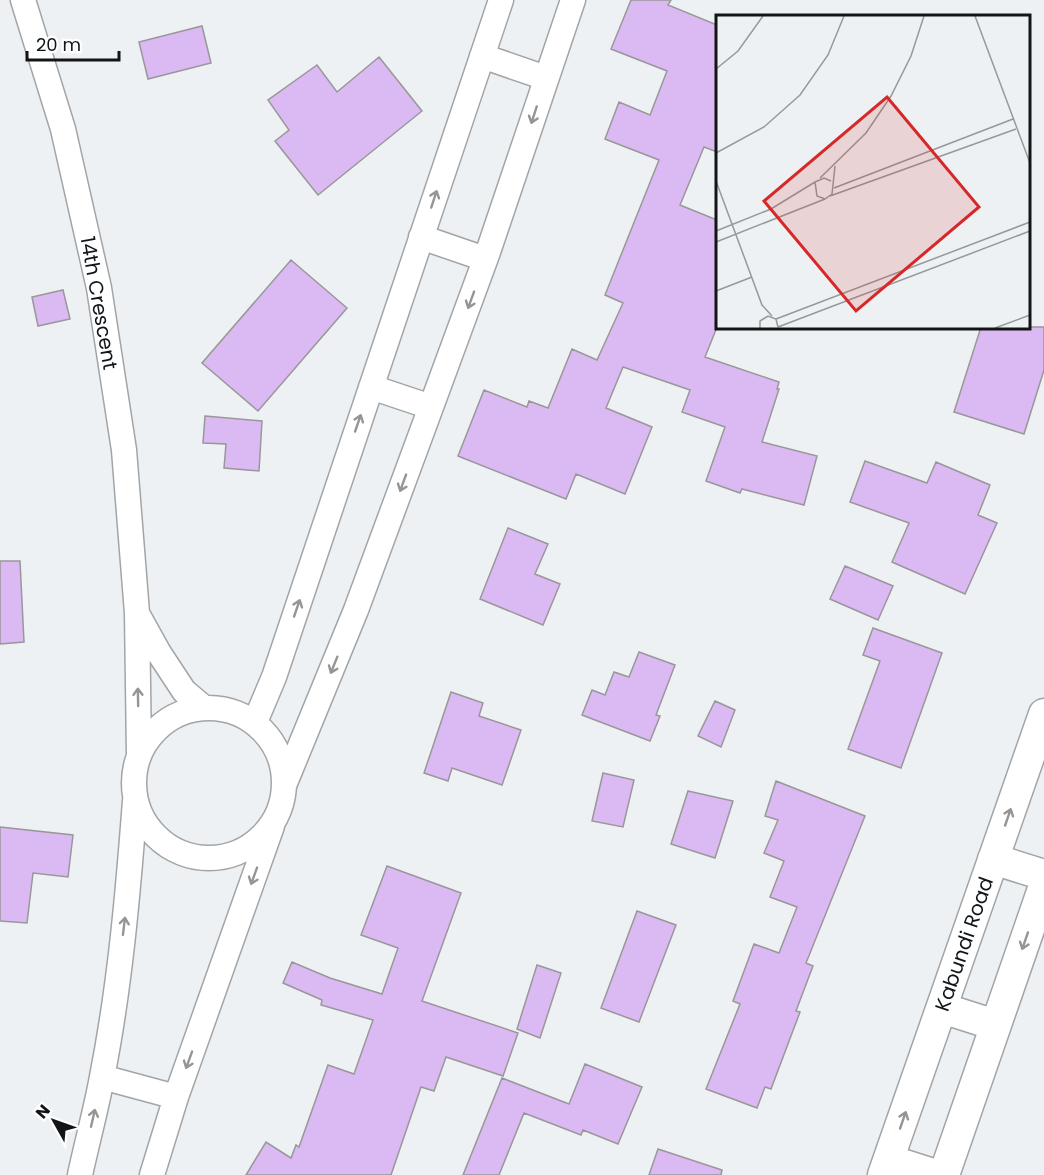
<svg xmlns="http://www.w3.org/2000/svg" width="1044" height="1175" font-family="Poppins,sans-serif">
<style>
.building{fill:#dbb9f2;stroke:#99979a;stroke-width:1.5}
.lines{fill:none;stroke-linecap:round;stroke-linejoin:round}
.minor-casing{stroke:#a2a5a7;stroke-width:27}
.tertiary-casing{stroke:#a2a5a7;stroke-width:33}
.minor{stroke:#fff;stroke-width:24}
.tertiary{stroke:#fff;stroke-width:30}
.oneway{stroke:#959596}
.labels{text-anchor:middle;stroke-width:4.5;stroke-linejoin:round;paint-order:stroke}
.street-label{font-size:20px;fill:#131415;stroke:#fcfeff}
.inset-road{fill:none;stroke:#96999a;stroke-width:1.5}
.view{fill:#d62828;fill-opacity:0.15;stroke:#d62828;stroke-width:3}
.inset-edge{fill:none;stroke:#131415;stroke-width:3}
</style>
<rect width="100%" height="100%" fill="#eef1f3"/>
<path class="building" d="M631,0H671L668,5L717,25V152L704,147L680,205L717,220V327L705,357L779,382L777,389H779L762,442L817,456L804,505L742,489L740,493L706,481L725,427L682,412L690,390L623,367L606,408L652,427L625,494L576,474L566,499L458,456L484,390L527,407L529,401L548,408L572,349L597,360L623,303L605,295L659,160L605,139L619,102L650,115L667,71L611,49Z
M202,26L211,63L148,79L139,42Z
M379,57L422,111L318,195L275,141L289,130L268,100L317,65L337,92Z
M291,260L347,308L258,411L202,363Z
M63,290L70,319L38,326L32,297Z
M981,327H1044V370L1024,434L954,412Z
M205,416L262,421L259,471L224,468L226,444L203,443Z
M865,461L927,483L936,462L990,485L978,515L997,523L965,594L892,562L909,523L850,502Z
M508,528L548,544L535,574L560,584L543,625L480,599Z
M0,561H20L24,642L0,644Z
M845,566L893,586L878,620L830,599Z
M873,628L942,653L901,768L848,749L880,661L863,655Z
M639,652L675,665L656,715L660,716L650,741L582,715L592,690L605,695L614,672L629,677Z
M451,692L483,703L479,716L521,730L502,785L452,768L448,781L424,773Z
M715,701L735,710L721,747L698,736Z
M603,773L634,780L623,827L592,821Z
M776,781L865,816L806,963L813,966L796,1011L800,1012L771,1089L765,1087L757,1108L706,1089L740,1004L733,1001L754,944L779,953L797,907L770,897L784,861L764,853L778,820L765,816Z
M688,791L733,801L715,858L671,844Z
M0,827L73,835L68,877L33,873L27,923L0,921Z
M387,866L461,893L422,1001L518,1033L503,1076L446,1057L434,1091L421,1087L391,1175H246L266,1142L291,1158L296,1145L299,1147L328,1065L354,1074L373,1020L321,1005L322,1000L283,983L292,962L330,978L382,994L398,948L361,935Z
M637,911L676,925L639,1022L601,1008Z
M537,965L561,973L540,1038L517,1029Z
M585,1064L642,1087L618,1144L583,1130L581,1135L524,1113L499,1175H463L502,1078L569,1104Z
M658,1149L722,1170L721,1175H649Z"/>
<g class="lines">
<defs>
<path id="minor" d="M23,0L63,129L99,288L124,450L137,613L139,755
M482,56L546,78
M421,237L485,259
M371,387L431,407
M139,617L159,653L184,691L203,707
M134 783a75 75 0 1 1 150 0a75 75 0 1 1-150 0Z
M255,722L274,677L501,0
M285,783L356,610L431,407L488,252L573,0
M102,1077L176,1097
M80,1175C87,1142 96,1110 102,1077C120,986 128,893 135,801
M152,1175L176,1097L272,826"/>
<path id="tertiary" d="M993,859L1044,875
M942,1008L995,1025
M889,1160L936,1175
M883,1175L1044,714
M944,1175L1044,886"/>
</defs>
<use href="#minor" class="minor-casing"/>
<use href="#tertiary" class="tertiary-casing"/>
<use href="#minor" class="minor"/>
<use href="#tertiary" class="tertiary"/>
</g>
<defs><path id="oneway-shaft" d="M-6 0H5M1.5-3L5.5 0L1.5 3" fill="none" stroke-width="1.6" stroke-linecap="round" stroke-linejoin="round" transform="scale(1.5)"/></defs>
<g class="oneway">
<use href="#oneway-shaft" transform="translate(534 115) rotate(108)"/>
<use href="#oneway-shaft" transform="translate(434 199) rotate(-72)"/>
<use href="#oneway-shaft" transform="translate(471 300) rotate(110)"/>
<use href="#oneway-shaft" transform="translate(358 423) rotate(-71)"/>
<use href="#oneway-shaft" transform="translate(403 483) rotate(110)"/>
<use href="#oneway-shaft" transform="translate(297 608) rotate(-71)"/>
<use href="#oneway-shaft" transform="translate(334 665) rotate(112)"/>
<use href="#oneway-shaft" transform="translate(138 697) rotate(-91)"/>
<use href="#oneway-shaft" transform="translate(1008 817) rotate(-71)"/>
<use href="#oneway-shaft" transform="translate(254 876) rotate(110)"/>
<use href="#oneway-shaft" transform="translate(124 926) rotate(-83)"/>
<use href="#oneway-shaft" transform="translate(1025 941) rotate(109)"/>
<use href="#oneway-shaft" transform="translate(189 1060) rotate(110)"/>
<use href="#oneway-shaft" transform="translate(93 1118) rotate(-77)"/>
<use href="#oneway-shaft" transform="translate(903 1120) rotate(-71)"/>
</g>
<g class="labels">
<g class="street-label">
<text transform="translate(99 303) rotate(80)" y="7">14th Crescent</text>
<text transform="translate(964 944) rotate(-71)" y="7">Kabundi Road</text>
</g>
</g>
<g transform="translate(716 15)">
<rect width="314" height="314" fill="#eef1f3"/>
<path class="inset-road" d="M259,1L314,148M0,54L22,36L47,1M0,138L48,112L84,80L112,40L128,1M104,163L150,118L175,81L195,41L208,1M0,166L46,290L56,301M115,166L108,163L99,167L101,181L109,184L116,179L119,151M118,173L297,104M114,181L300,114M0,216L55,194L99,167M0,227L109,184M0,276L36,262M60,304L314,207M62,312L314,216M44,313V306L52,301L60,304L62,312M279,313L314,300"/>
<path class="view" d="M171,82L263,192L140,296L48,186Z"/>
<rect width="314" height="314" class="inset-edge"/>
</g>
<g transform="translate(54 1121) rotate(310)" stroke="#fcfeff" stroke-width="4.5" paint-order="stroke">
<path d="M0-4.5L10 22L0 15L-10 22Z" fill="#131415"/>
<text y="-9" font-size="16" font-weight="bold" text-anchor="middle" fill="#131415">N</text>
</g>
<path d="M27 51v9h92v-9" fill="none" stroke="#131415" stroke-width="3"/>
<text x="36" y="51" font-size="18" fill="#131415" stroke="#fcfeff" stroke-width="4.5" paint-order="stroke">20 m</text>
</svg>
